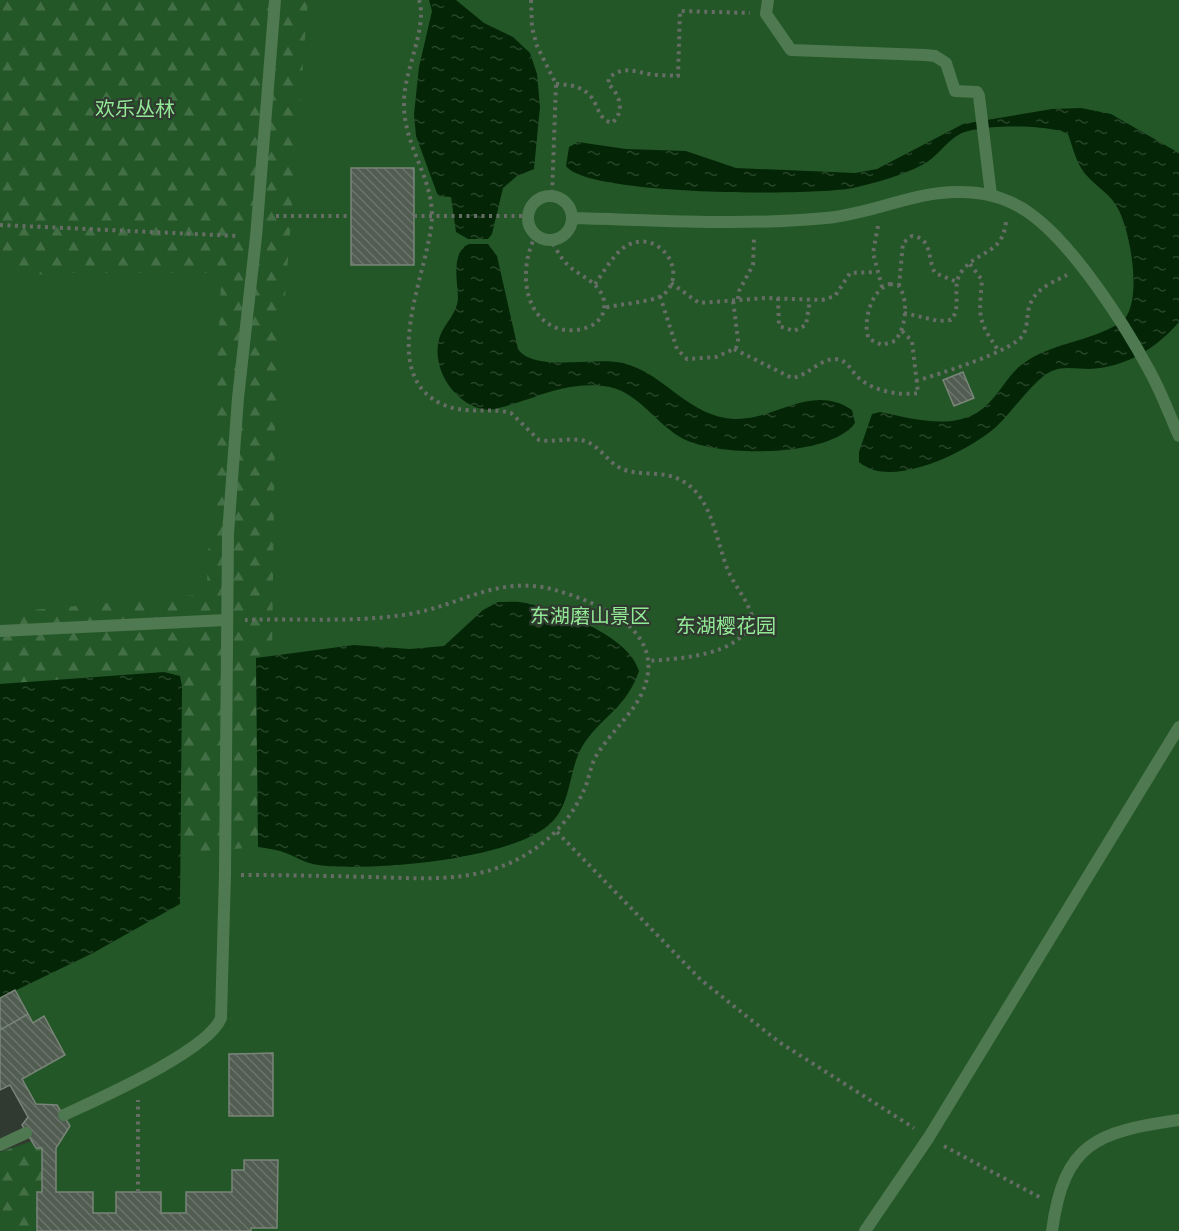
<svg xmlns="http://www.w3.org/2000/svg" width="1179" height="1231" font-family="Karla,'Noto Sans SC',sans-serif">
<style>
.green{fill:#235727}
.forest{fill:url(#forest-firs)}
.water{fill:url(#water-ripples)}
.building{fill:url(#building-back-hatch);stroke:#7a857a;stroke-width:1.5}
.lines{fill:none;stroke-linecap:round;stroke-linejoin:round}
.path{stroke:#656d65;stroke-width:4;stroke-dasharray:3 4.5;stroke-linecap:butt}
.lane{stroke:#4f7950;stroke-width:12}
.labels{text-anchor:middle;stroke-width:4.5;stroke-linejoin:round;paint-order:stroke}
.park-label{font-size:20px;fill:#92e995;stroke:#303a30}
</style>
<defs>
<pattern id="forest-firs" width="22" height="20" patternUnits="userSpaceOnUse" patternTransform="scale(1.5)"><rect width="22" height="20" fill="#235727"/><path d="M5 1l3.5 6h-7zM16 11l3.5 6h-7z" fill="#426f45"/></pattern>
<pattern id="water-ripples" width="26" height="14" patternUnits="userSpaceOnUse" patternTransform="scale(1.5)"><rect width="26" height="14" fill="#042607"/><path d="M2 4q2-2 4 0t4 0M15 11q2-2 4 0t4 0" fill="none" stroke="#28452a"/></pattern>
<pattern id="building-back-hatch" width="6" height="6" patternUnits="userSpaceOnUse" patternTransform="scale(1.5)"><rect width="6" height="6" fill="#525d52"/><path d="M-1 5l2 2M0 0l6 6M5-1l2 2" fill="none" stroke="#6a746a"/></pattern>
</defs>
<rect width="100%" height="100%" fill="#303a30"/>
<path class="green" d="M0,0H1179V1231H37V1192H42L36,1148L22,1125L28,1117L10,1085L0,1090V1030L28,1014L15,990L0,998Z"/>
<path class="forest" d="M0,0H308L275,427L272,656L256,659L258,847L181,853L182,686L180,676L164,672L0,684V613L194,595L204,592L207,583L221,284L213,273H64L52,276L0,269Z
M32,1141L36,1148H42V1192H37V1231H0V1152Z"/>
<path class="water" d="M429,0H456L484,23L513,37L530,53L537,74L540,107L534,169L517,176L503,188L492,234L488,239H468L456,232L451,197L438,196L416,136L414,114L419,67L432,11Z
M1081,108L1111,114L1179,153V322C1156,349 1124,368 1089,369C1076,369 1064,366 1052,371C1034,379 1013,411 997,426C971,450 891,491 859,462V452L872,414L880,412C915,419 959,433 988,404C1000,392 1008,376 1020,366C1048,343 1090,342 1120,323C1145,307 1130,228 1117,207C1110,194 1099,189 1089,178C1077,167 1073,148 1068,134C1050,124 979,124 960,134C945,142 937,158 922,165C901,176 875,183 853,188C813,196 587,196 566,166L569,147L578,142L626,149L686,151L736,168L855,173L877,169L963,124L1052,109Z
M469,244H488L497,256L518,349C534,373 595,356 623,363C666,374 688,417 735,419C777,420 811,383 852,410L855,423C831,458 714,458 680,437C656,423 638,393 610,387C563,379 533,402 489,410C456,408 429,368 440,336C445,323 457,313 458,299C458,283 450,252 469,244Z
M498,602C507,602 517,601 526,603C558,610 629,635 639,671C626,708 605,714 585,742C568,766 573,801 552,822C515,860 370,872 318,865C303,863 294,855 280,851C273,849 265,848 258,847L256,658L354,645L410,649L444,646L483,610Z
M164,672L180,676L182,686L180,904L93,953L0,998V684Z"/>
<path class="building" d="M351,168H414V265H351Z
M963,372L974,398L954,406L943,380Z
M15,990L28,1014L0,1030V998Z
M28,1014L33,1023L44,1016L65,1055L22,1079L36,1104L57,1105L70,1126L56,1148V1192H93V1213H116V1192H161V1213H186V1192H232V1170H244V1160H278L277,1228H251V1231H37V1192H42V1148H36L22,1125L28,1117L10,1085L0,1090V1030Z
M273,1053V1116H229V1054Z"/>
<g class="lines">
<path class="path" d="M419,0C428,27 404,70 404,102C403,145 432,175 432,216C431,268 373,375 444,405C469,415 489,407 511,413L539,440C555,443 573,436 588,442C602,449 610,465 625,470C639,475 655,472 670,476C711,487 714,534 727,568C734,586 749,601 753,620C739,656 682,658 650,661
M531,0L532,28L537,46L556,84L552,196
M556,84C606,85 589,117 612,123C626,111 619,93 608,84L609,78C622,66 633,71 649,74C659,76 669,75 678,76L680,11L750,13
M276,216H351
M414,216H528
M0,225L238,236
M878,226L873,253L882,287
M536,235C521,262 520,309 552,326C573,337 612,327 603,297C597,281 581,277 569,266C561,259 556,249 551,240
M970,264L982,280C979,317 977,319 998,350
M671,283L699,303L766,298L822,300L835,296L850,273L877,272
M595,284C604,272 615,251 628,245C659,229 690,272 663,295C653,302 618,304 604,308
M890,284L899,286C909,302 906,327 895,341L882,345L869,339C862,323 871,289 890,284Z
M899,286L903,243L912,236C933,238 927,259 935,273L957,282
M660,296L677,349L687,359L716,357L736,348L738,340L733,300
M778,298L779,326L794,331L806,325L810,300
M738,299L739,291L753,265L754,239
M904,313L939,321L951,320C963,307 950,286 962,271C979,249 1003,255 1006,221
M734,349L792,378C808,376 819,359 835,359C849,360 850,371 860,379C874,391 900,396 918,393L912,341L901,330
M916,381C938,374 1012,352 1023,335C1027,329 1027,319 1028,312C1032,290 1049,284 1067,275
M557,832L701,980L779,1042L914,1128
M241,875C285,875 328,876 372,877C413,878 457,882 497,868C535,855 568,827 584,790C589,779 590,768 595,758C608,735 630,717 641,695C671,633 603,604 555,590C498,574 460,606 409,614C356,623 299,618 245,620
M944,1146L1041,1198
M138,1192V1100
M137,1231V1230"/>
<path class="lane" d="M768,0L766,14L791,50L925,55L935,56L946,63L955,91L977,92L979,96L991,195
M528 218a22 22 0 1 1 44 0a22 22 0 1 1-44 0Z
M572,218C656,220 743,226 826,218C872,214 914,191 960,192C985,192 1011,199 1032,215C1074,246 1124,323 1149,370C1161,391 1169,414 1179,436
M0,631L226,620
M64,1115C98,1099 208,1051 221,1018L225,874L228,534L238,398L256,237L275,0
M0,1145L26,1133
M865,1231L929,1137L1179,727
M1052,1231C1064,1142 1097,1132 1179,1120"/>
</g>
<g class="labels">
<g class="park-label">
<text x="135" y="116">欢乐丛林</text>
<text x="590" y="623">东湖磨山景区</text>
<text x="726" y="633">东湖樱花园</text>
</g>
</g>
</svg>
